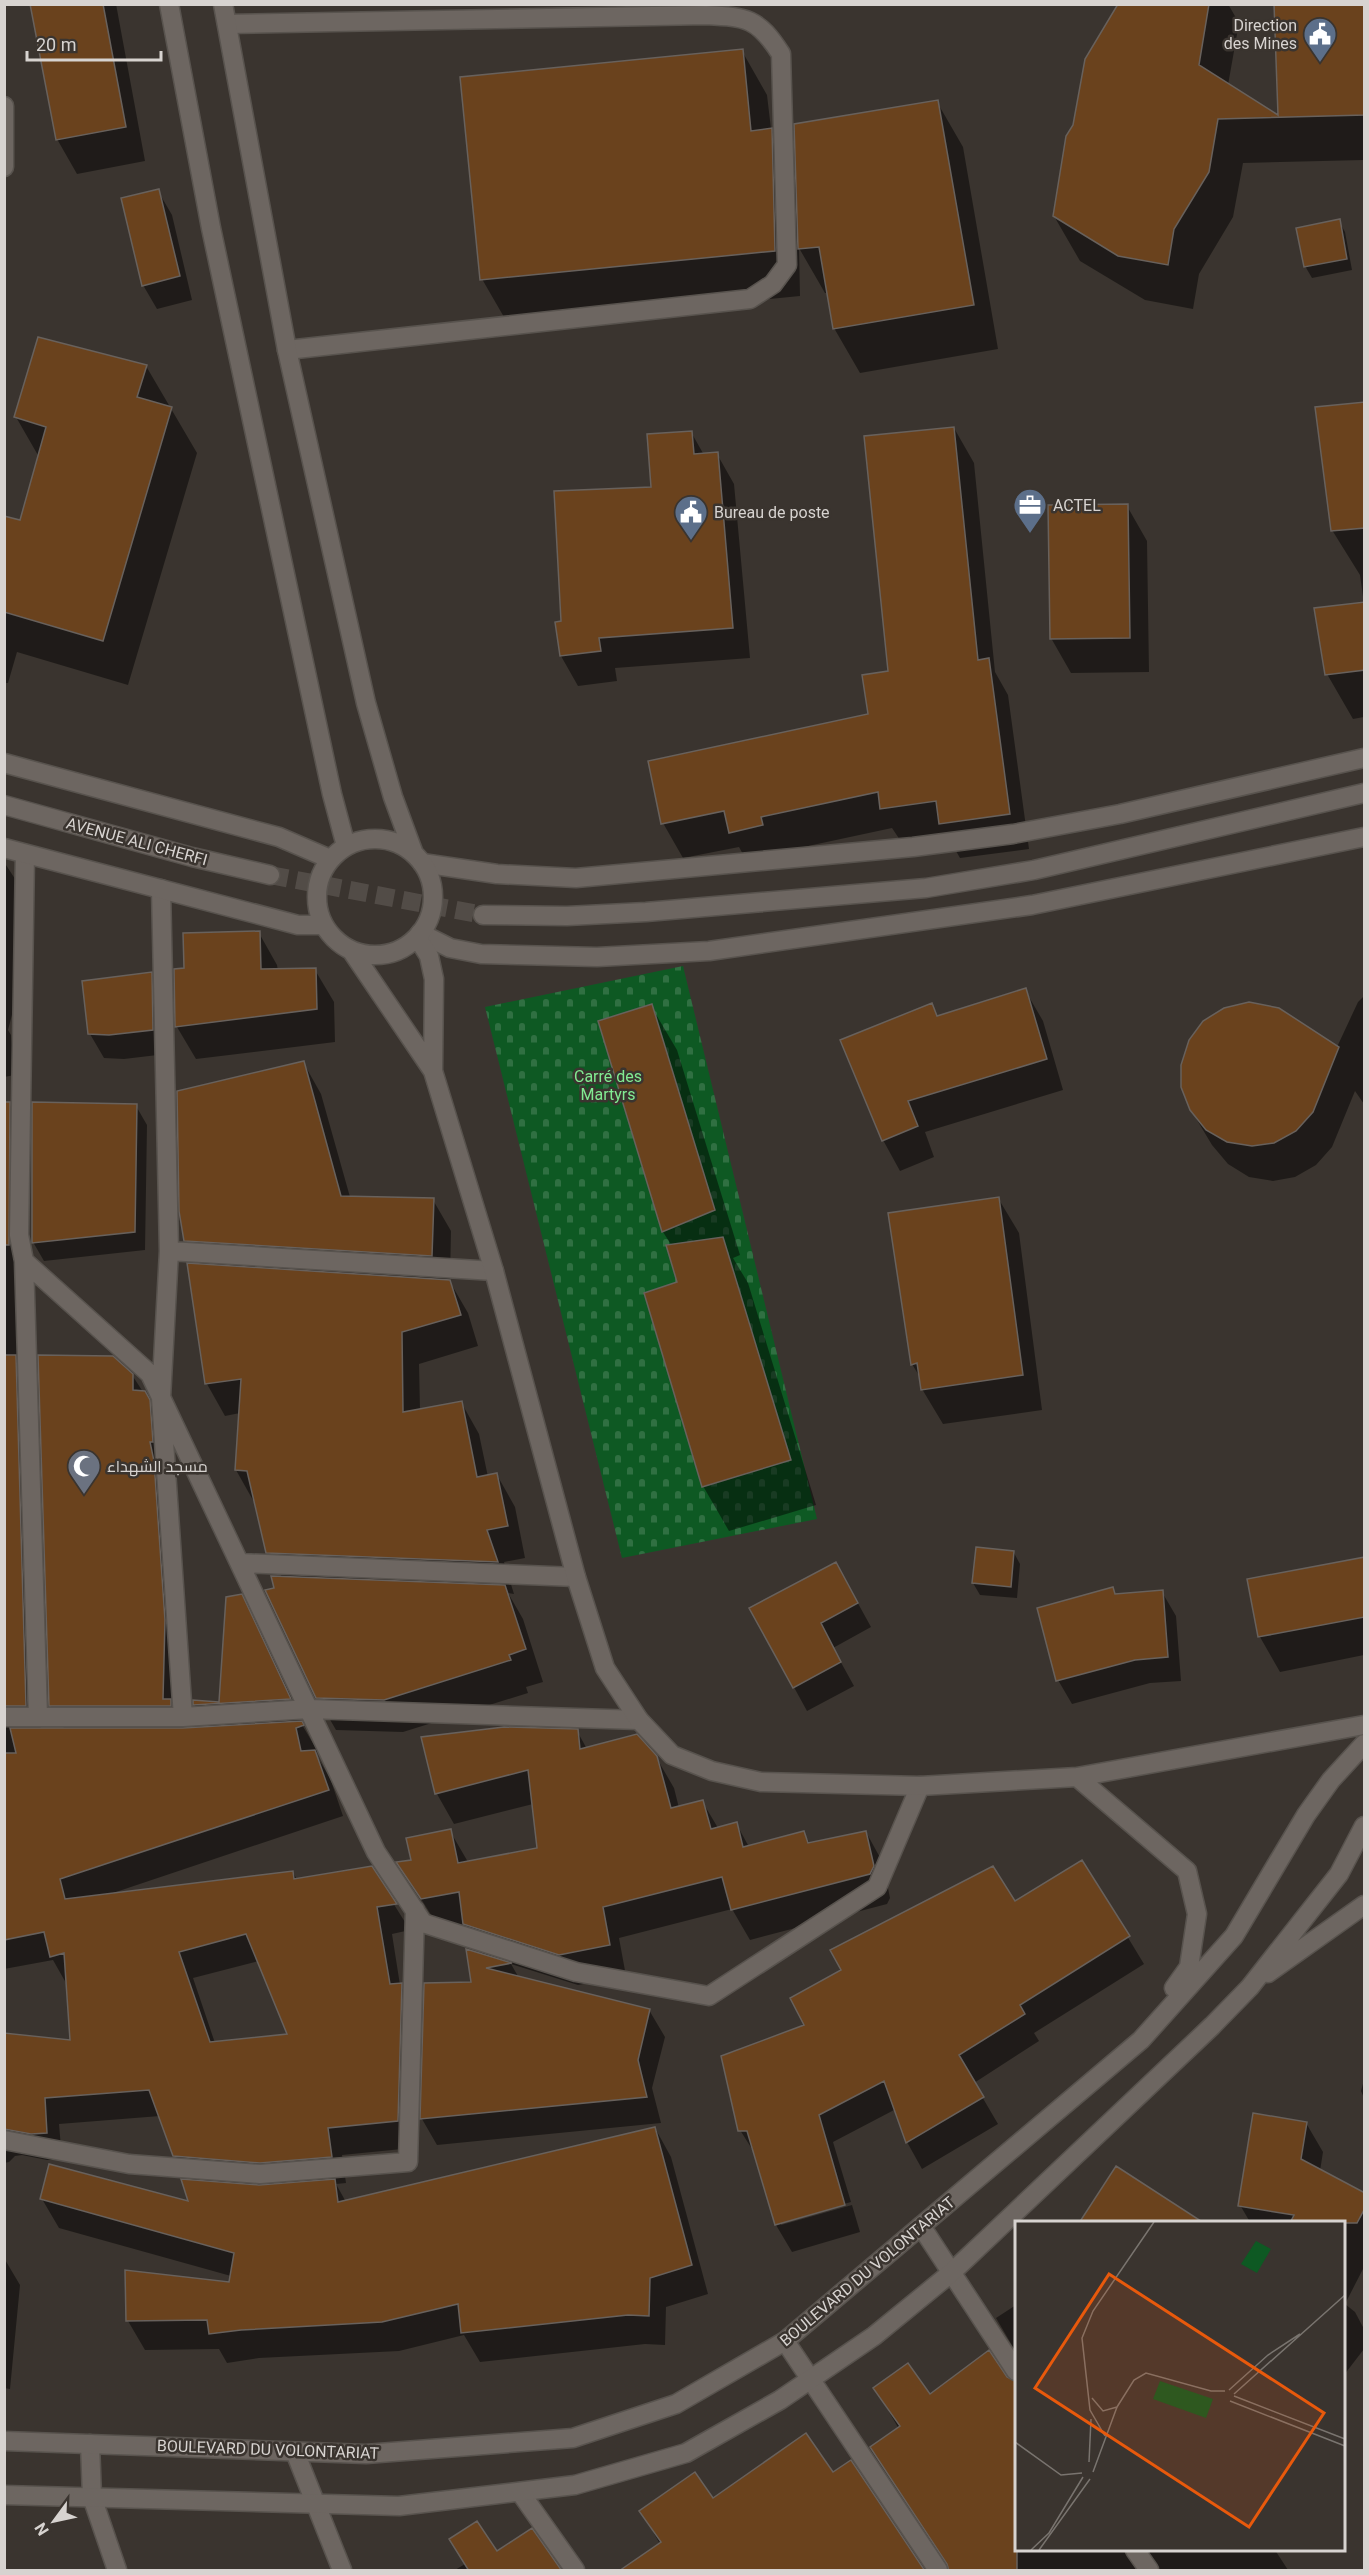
<svg xmlns="http://www.w3.org/2000/svg" width="1369" height="2575" font-family="Roboto,Cairo,sans-serif">
<style>
.cemetery{fill:url(#cemetery-stones)}
.shadow{fill:#0007;fill-rule:evenodd}
.building{fill:#6a421d;stroke:#68615c;stroke-width:1.5;fill-rule:evenodd}
.lines{fill:none;stroke-linecap:round;stroke-linejoin:round}
.street-tunnel{stroke:#524c47;stroke-width:18;stroke-dasharray:18 9;stroke-linecap:butt}
.lane-casing{stroke:#58534e;stroke-width:21}
.street-casing{stroke:#58534e;stroke-width:21}
.secondary-casing{stroke:#58534e;stroke-width:21}
.lane{stroke:#6d6661;stroke-width:18}
.street{stroke:#6d6661;stroke-width:18}
.secondary{stroke:#6d6661;stroke-width:18}
.labels{text-anchor:middle;stroke-width:5;stroke-linejoin:round;paint-order:stroke}
.poi-label{font-size:16px;fill:#d7d3d0;stroke:#3a342f;text-anchor:start}
.street-label{font-size:16px;fill:#d7d3d0;stroke:#3a342f}
.park-label{font-size:16px;fill:#82eb92;stroke:#3a342f}
.inset-road{fill:none;stroke:#79746f;stroke-width:1.5}
.view{fill:#e8590c;fill-opacity:0.15;stroke:#e8590c;stroke-width:3}
.inset-edge{fill:none;stroke:#d7d3d0;stroke-width:3}
</style>
<defs>
<pattern id="cemetery-stones" width="16" height="16" patternUnits="userSpaceOnUse" patternTransform="scale(1.5)"><rect width="16" height="16" fill="#0e5923"/><path d="M2 7V4a2 2 0 0 1 4 0v3zM10 15v-3a2 2 0 0 1 4 0v3z" fill="#307042"/></pattern>
</defs>
<rect width="100%" height="100%" fill="#3a342f"/>
<path class="cemetery" d="M683,966L817,1519L622,1558L485,1007Z"/>
<path class="shadow" d="M32,4H116L145,161L77,174L57,139Z
M1119,4H1228L1239,23L1228,85L1279,118L1276,4H1364V160L1243,163L1233,217L1199,274L1193,309L1145,300L1080,261L1054,216L1075,126Z
M742,51L767,95L771,129L797,175L937,102L963,147L998,349L860,373L834,328L828,293H825L799,248L800,296L508,324L482,279Z
M158,191L172,215L192,300L157,309L143,285Z
M1339,221L1345,232L1352,270L1312,278L1305,266Z
M146,366L197,453L128,685L17,652L8,683H4V517L21,522L39,457L16,417Z
M1364,404V717L1353,719L1327,674L1364,604L1360,575L1332,530Z
M954,428L974,463L995,672L1008,695L1029,849L960,858L948,837L902,843L892,828L780,852L750,867L739,847L683,858L663,823L869,715L890,673Z
M691,432L704,455L717,454L734,484L750,658L615,668L617,681L578,686L561,656L563,622Z
M1127,506L1147,541L1149,672L1071,673L1051,638Z
M4,862L21,888L18,992L8,1030L11,1035L15,1075L4,1077Z
M259,933L277,965L278,971L315,970L334,1002L335,1042L196,1059L177,1027L186,969Z
M151,974L165,998L166,1054L124,1059L104,1058L90,1034Z
M1025,990L1043,1021L1063,1090L925,1132L934,1157L900,1171L883,1140L931,1005L938,1017Z
M1364,996V1104L1355,1091L1332,1147L1316,1165L1295,1177L1273,1181L1249,1177L1228,1164L1212,1145L1191,1110L1337,1047L1358,1002Z
M651,1006L677,1050L740,1255L733,1258L748,1283L816,1505L729,1531L703,1486L679,1283L672,1246L663,1232L600,1022Z
M303,1062L321,1094L350,1197L433,1200L451,1231L450,1282L468,1313L478,1346L419,1364L420,1410L461,1402L479,1434L488,1477L497,1475L515,1507L525,1558L504,1562L514,1594L508,1593L523,1619L543,1682L526,1687L528,1693L403,1732L336,1730L317,1697L276,1589L282,1577L267,1552L254,1502L236,1470L240,1413L225,1416L207,1384L189,1265L200,1266L185,1240Z
M4,1103H9L24,1130L41,1730H65L50,1705L132,1375L160,1418L178,1715L185,1730L208,1728L195,1705L220,1703L241,1596L255,1620L303,1722L301,1723L318,1752L315,1753L330,1778L343,1816L110,1894L293,1872L297,1880L371,1868L410,1930L392,1934L400,1985L416,2012L412,2148L342,2155L346,2183L336,2184L346,2202L655,2128L671,2157L708,2294L666,2307L665,2345L645,2344L480,2362L464,2335L399,2351L259,2358L227,2363L219,2349L145,2350L128,2321L230,2283L231,2276L59,2228L42,2199L191,2203L189,2181L174,2155L160,2116L59,2124L62,2159L47,2160L22,2155L15,2156L9,2162L4,2163V2035L72,2042L66,1983L53,1960L4,1969ZM259,1961L289,2035L215,2043L193,1978Z
M136,1106L147,1125L145,1250L44,1261L33,1242Z
M998,1198L1019,1233L1042,1410L943,1424L922,1389L921,1379L912,1364Z
M1014,1553L1020,1564L1017,1598L980,1595L973,1583Z
M1364,1558V1655L1280,1672L1260,1637Z
M849,1587L871,1627L833,1648L854,1686L807,1711L751,1609Z
M1113,1589L1116,1595L1162,1592L1176,1616L1181,1681L1150,1683L1072,1704L1058,1680Z
M577,1731L587,1749L656,1757L674,1788L679,1808L702,1801L718,1828L736,1823L749,1847L804,1833L810,1844L866,1832L883,1863L890,1898L887,1904L750,1940L732,1909L619,1938L626,1976L578,1985L511,1964L519,1978L649,2010L665,2037L652,2088L661,2123L437,2145L422,2119L483,1956L465,1924L440,1929L399,1864L412,1861L450,1831L468,1862L538,1849L533,1804L454,1824L437,1794Z
M1082,1862L1144,1964L1034,2033L1039,2041L974,2083L998,2124L922,2169L907,2142L896,2109L833,2142L851,2202L781,2222V2225L852,2205L860,2232L792,2252L776,2225L757,2157L740,2130L806,2026Z
M1364,2080V2098L1361,2091Z
M1306,2123L1323,2152L1320,2171L1364,2194V2267L1345,2304L1355,2312L1364,2329V2349L1344,2375V2222H1250L1240,2205Z
M4,2258L20,2285L10,2389L4,2388Z
M1016,2305V2352L996,2318Z
M875,2388L1016,2550H1275L1288,2570H1158L1151,2567L1146,2570H949L872,2448L899,2429Z
M833,2474L660,2544L641,2511L713,2501Z
M465,2564L509,2570H455Z"/>
<path class="building" d="M30,4H103L126,127L56,140Z
M1118,4H1209L1199,65L1278,115L1274,4H1365V115L1218,119L1209,172L1174,229L1168,265L1118,256L1053,216L1066,136L1073,125L1085,59Z
M743,49L751,131L772,128L775,251L480,280L460,77Z
M938,100L974,305L833,329L819,247L798,249L794,124Z
M159,189L180,276L142,286L121,198Z
M1340,219L1347,259L1304,267L1296,228Z
M38,337L147,365L137,397L172,407L103,641L4,612V516L20,520L46,427L14,417Z
M1365,402V528L1331,531L1315,407Z
M954,427L978,660L989,658L1010,814L939,824L936,801L880,809L878,792L761,817L763,825L729,833L724,811L661,824L648,761L868,714L862,675L888,671L864,436Z
M692,431L694,454L718,452L733,628L599,638L601,651L560,656L555,622L561,621L554,491L651,487L647,434Z
M1128,504L1130,638L1050,639L1048,505Z
M1365,602V670L1325,675L1314,608Z
M260,931L261,969L316,968L317,1009L175,1027L174,969L184,968L183,933Z
M152,972L153,1030L109,1035L88,1034L82,981Z
M1026,988L1047,1059L908,1101L918,1126L882,1141L840,1040L932,1003L937,1016Z
M1249,1002L1279,1008L1339,1047L1313,1112L1296,1131L1274,1143L1252,1146L1227,1142L1206,1130L1190,1110L1181,1087V1065L1189,1040L1203,1021L1224,1008Z
M652,1004L715,1210L662,1232L598,1021Z
M304,1061L341,1196L434,1198L432,1256L184,1241L179,1211L177,1091Z
M4,1102H10L9,1245H4Z
M32,1102L137,1104L135,1232L32,1243Z
M999,1197L1023,1375L921,1390L917,1363L911,1365L888,1213Z
M723,1237L791,1460L702,1487L644,1293L677,1282L666,1245Z
M187,1263L450,1280L461,1315L402,1332L403,1412L462,1401L477,1477L497,1473L508,1526L487,1530L498,1562L266,1553L247,1471L235,1470L241,1379L205,1384Z
M4,1355H16L26,1706H4Z
M38,1355L113,1356L133,1374V1390L145,1391L150,1400L153,1442H150L154,1461L165,1620L163,1699H171V1706H49Z
M976,1547L1014,1551L1011,1587L972,1583Z
M1365,1557V1617L1258,1637L1247,1579Z
M836,1562L858,1603L821,1623L841,1662L793,1688L749,1608Z
M271,1576L505,1585L526,1649L509,1655L511,1660L384,1700L316,1698L265,1590L274,1588Z
M1113,1587L1115,1594L1163,1590L1168,1657L1135,1660L1056,1681L1037,1608Z
M242,1594L291,1699L193,1705V1700L219,1702L226,1597Z
M302,1721L304,1725L296,1728L301,1751L315,1750L329,1790L60,1879L65,1899L293,1871L294,1879L372,1866L397,1904L377,1907L390,1984L402,1983L398,2121L328,2128L332,2157L260,2163L173,2156L149,2090L45,2098L47,2133L31,2134L4,2129V2033L70,2040L64,1953L50,1957L44,1932L4,1940V1753H16L10,1728H183ZM246,1934L287,2034L210,2042L179,1952Z
M504,1727L578,1729L580,1749L637,1734L657,1756L671,1808L703,1800L711,1829L737,1822L743,1847L804,1831L808,1843L866,1831L874,1866L870,1874L731,1910L722,1877L603,1907L610,1945L559,1955L463,1924L459,1892L421,1899L396,1862L411,1860L406,1838L451,1829L458,1863L537,1848L528,1770L435,1794L421,1737Z
M1082,1860L1130,1936L1020,2005L1025,2014L959,2055L984,2097L906,2143L884,2081L819,2115L845,2205L775,2225L747,2131H738L721,2056L804,2025L790,1998L841,1970L830,1950L993,1866L1015,1901Z
M466,1949L512,1963L486,1968L650,2009L638,2060L647,2097L420,2119L424,1983L471,1982Z
M1253,2113L1307,2122L1301,2159L1365,2193V2208L1357,2223H1290L1294,2215L1238,2206Z
M655,2127L692,2265L650,2278L649,2316L628,2315L461,2333L458,2304L382,2322L241,2330L209,2334L207,2320L126,2321L125,2270L229,2282L234,2253L40,2199L49,2164L188,2201L181,2179L259,2185L335,2179L338,2202Z
M1116,2166L1204,2223H1079Z
M989,2350L1007,2377L1017,2382V2571H949L947,2564L870,2447L900,2426L873,2388L908,2363L930,2394Z
M806,2433L833,2472L851,2460L925,2571H619L661,2542L639,2511L695,2472L713,2498Z
M477,2521L497,2551L532,2528L562,2571H469L449,2539Z"/>
<g class="lines">
<path class="street-tunnel" d="M270,875L483,915"/>
<defs>
<path id="lane" d="M227,24L706,15C747,17 758,18 781,54L787,265L773,284L750,299L287,350
M4,106V167"/>
<path id="street" d="M4,805L192,857L270,875
M25,854L19,1235L24,1261L38,1716
M422,863L497,874L576,878L913,847L1013,834L1120,814L1364,758
M161,889L169,1251L161,1398L183,1717
M483,915L567,916L646,912L926,888L1034,870L1364,793
M420,933L450,948L481,954L597,957L709,951L1032,905L1364,837
M169,1251L494,1271
M24,1261L150,1374L376,1852L423,1923L576,1972L709,1996L877,1887L920,1786
M240,1563L576,1577
M4,1717H183L309,1709L639,1720
M4,2140L129,2164L260,2174L408,2162L415,1910
M921,2226L1016,2371
M785,2341L938,2570
M90,2444L92,2497L117,2570
M295,2452L342,2570
M520,2492L575,2570
M1135,2550L1149,2570"/>
<path id="secondary" d="M169,4L211,228L332,794L346,846
M223,4L287,350L366,703L393,797L414,854
M4,763L279,837L330,859
M317 897a58 58 0 1 1 116 0a58 58 0 1 1-116 0Z
M4,848L298,925H324
M417,937L429,956L434,979L433,1071
M351,950L433,1071L494,1271L576,1577L605,1668L639,1720L672,1755L712,1771L761,1782L920,1786L1077,1777L1364,1725
M1077,1777L1187,1871L1197,1914L1189,1967L1174,1988
M1268,1973L1364,1905
M4,2441L366,2454L573,2438L676,2404L785,2341L1141,2040L1234,1936L1306,1815L1331,1780L1364,1744
M4,2495L399,2506L575,2485L686,2453L780,2400L874,2336L951,2273L1212,2026L1250,1987L1339,1874L1364,1826"/>
</defs>
<use href="#lane" class="lane-casing"/>
<use href="#street" class="street-casing"/>
<use href="#secondary" class="secondary-casing"/>
<use href="#lane" class="lane"/>
<use href="#street" class="street"/>
<use href="#secondary" class="secondary"/>
</g>
<defs>
<symbol id="civic-pin" viewBox="-11 -11 22 30"><path d="M0 17L-7.5 6A9.5 9.5 0 1 1 7.5 6Z" fill="#5c6f8a" stroke="#3a342f"/><path d="M-.6-6.5H3V-4.5H.6V-3L4-1V1h2V6H-6V1h2V-1L-.6-3ZM-1.2 2.5V6h2.4V2.5Z" fill="#fff"/></symbol>
<symbol id="office-pin" viewBox="-11 -11 22 30"><path d="M0 17L-7.5 6A9.5 9.5 0 1 1 7.5 6Z" fill="#5c6f8a" stroke="#3a342f"/><path d="M-6-3h4V-5.5h4V-3h4V5H-6ZM-1-4.5V-3h2v-1.5ZM-6 0V1H6V0Z" fill="#fff"/></symbol>
<symbol id="mosque-pin" viewBox="-11 -11 22 30"><path d="M0 17L-7.5 6A9.5 9.5 0 1 1 7.5 6Z" fill="#6b7280" stroke="#3a342f"/><path d="M3.5-4.9A6 6 0 1 0 3.5 4.9A5 5 0 1 1 3.5-4.9Z" fill="#fff"/></symbol>
</defs>
<g fill-rule="evenodd">
<use href="#civic-pin" x="1301" y="15" width="38" height="52"/>
<use href="#office-pin" x="1011" y="486" width="38" height="52"/>
<use href="#civic-pin" x="672" y="493" width="38" height="52"/>
<use href="#mosque-pin" x="65" y="1447" width="38" height="52"/>
</g>
<g class="labels">
<g class="poi-label">
<text x="1297" y="31" text-anchor="end">Direction<tspan x="1297" dy="18">des Mines</tspan></text>
<text x="1053" y="511">ACTEL</text>
<text x="714" y="518">Bureau de poste</text>
<text x="107" y="1472">مسجد الشهداء</text>
</g>
<g class="street-label">
<text transform="translate(137 841) rotate(15)" y="6">AVENUE ALI CHERFI</text>
<text transform="translate(867 2271) rotate(-40)" y="6">BOULEVARD DU VOLONTARIAT</text>
<text transform="translate(268 2449) rotate(2)" y="6">BOULEVARD DU VOLONTARIAT</text>
</g>
<g class="park-label">
<text x="608" y="1082">Carré des<tspan x="608" dy="18">Martyrs</tspan></text>
</g>
</g>
<g transform="translate(1015 2221)">
<rect width="330" height="330" fill="#3a342f"/>
<path d="M241,20L256,28L242,52L226,43Z" fill="#0e5923"/>
<path d="M145,160L198,178L191,197L138,178Z" fill="#0e5923"/>
<path class="inset-road" d="M214,169L253,134L285,113M219,173L330,74M219,175L330,218M77,177L88,190L102,186M215,180L330,225M102,186L119,159L131,152L196,170H210M90,215L75,189L67,117L78,90L139,1M0,221L46,254L67,252M74,241L76,198M78,251L102,186M16,329L34,312L68,256M24,329L75,258"/>
<path class="view" d="M94,53L309,192L234,306L20,167Z"/>
<rect width="330" height="330" class="inset-edge"/>
</g>
<rect width="1369" height="2575" fill="none" stroke="#d7d3d0" stroke-width="12"/>
<g transform="translate(54 2521) rotate(237)" stroke="#3a342f" stroke-width="4.5" paint-order="stroke">
<path d="M0-4.5L10 22L0 15L-10 22Z" fill="#d7d3d0"/>
<text y="-9" font-size="16" font-weight="bold" text-anchor="middle" fill="#d7d3d0">N</text>
</g>
<path d="M27 51v9h134v-9" fill="none" stroke="#d7d3d0" stroke-width="3"/>
<text x="36" y="51" font-size="18" fill="#d7d3d0" stroke="#3a342f" stroke-width="4.5" paint-order="stroke">20 m</text>
</svg>
